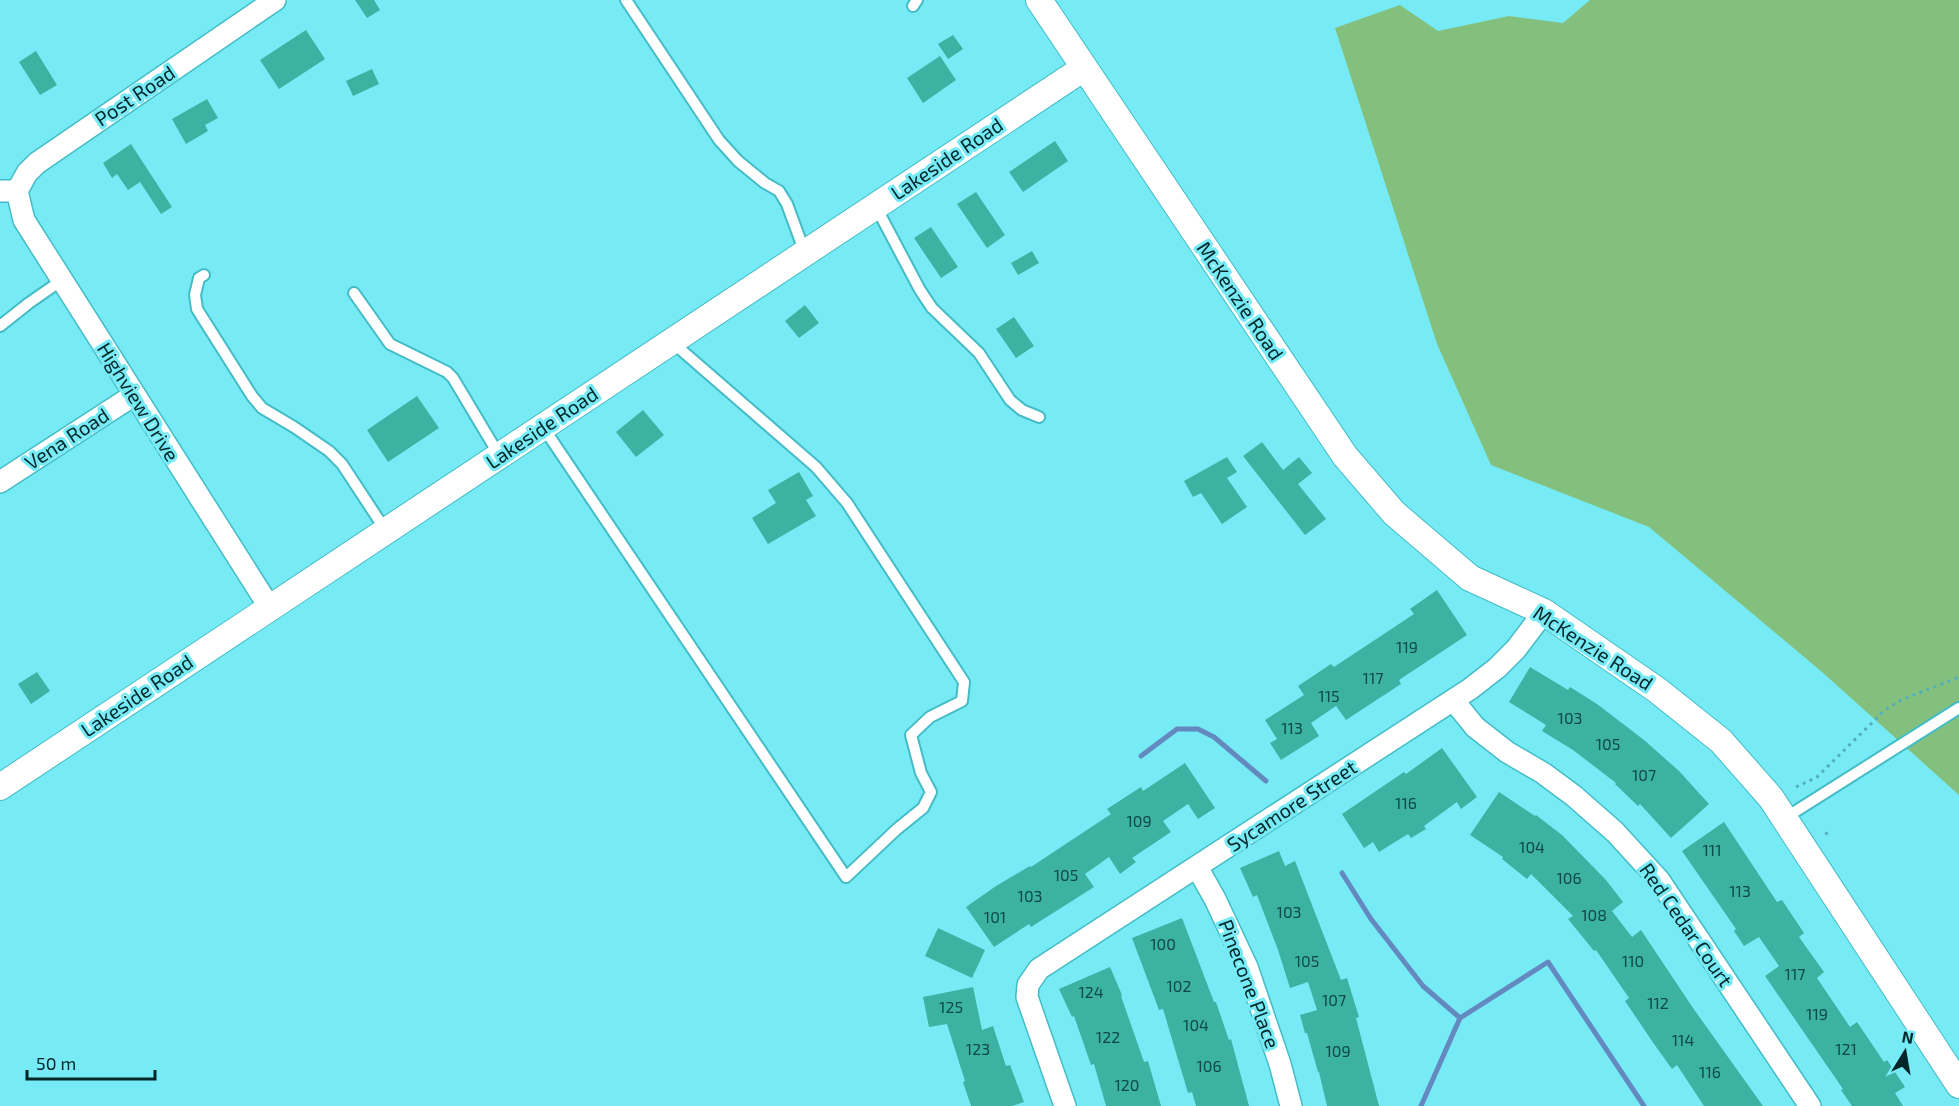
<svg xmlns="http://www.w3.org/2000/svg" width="1959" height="1106" font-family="'Exo 2',sans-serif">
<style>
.green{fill:#83c07e}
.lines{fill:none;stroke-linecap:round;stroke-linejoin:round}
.stream{stroke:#6389be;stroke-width:5}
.building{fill:#3cb2a2}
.service-casing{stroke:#43bcc6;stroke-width:14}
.minor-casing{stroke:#43bcc6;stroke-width:24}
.tertiary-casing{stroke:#43bcc6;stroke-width:28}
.path{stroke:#53afb7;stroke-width:3;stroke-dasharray:3 4.5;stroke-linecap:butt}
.service{stroke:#fff;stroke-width:10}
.minor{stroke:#fff;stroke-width:21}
.tertiary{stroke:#fff;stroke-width:26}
.labels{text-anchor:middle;stroke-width:6;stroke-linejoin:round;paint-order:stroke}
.number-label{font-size:16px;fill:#0f4947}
.street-label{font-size:20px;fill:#002629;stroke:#77ebf5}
</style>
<rect width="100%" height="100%" fill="#77ebf5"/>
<path class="green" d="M1590,0H1959V795L1822,672L1649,527L1491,465L1437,344L1335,28L1400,5L1438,31L1509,16L1563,23Z"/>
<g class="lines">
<path class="stream" d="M1141,756L1177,729H1198L1214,737L1266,781
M1342,873L1371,919L1423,986L1460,1018
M1421,1106L1460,1018L1548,962L1644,1106"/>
</g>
<path class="building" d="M355,0H374L380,10L367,18Z
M306,30L325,59L279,89L260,60Z
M953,35L963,49L948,59L938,44Z
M36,51L57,85L40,95L19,62Z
M940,56L956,80L923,103L907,78Z
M372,69L379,84L353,96L346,81Z
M207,99L218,118L205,125L208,131L186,144L172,119Z
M1055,141L1068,161L1023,192L1009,172Z
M131,144L172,207L161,214L140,182L128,190L117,174L112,178L103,163Z
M976,192L1005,235L987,248L957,204Z
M931,227L958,267L941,278L914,238Z
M1032,251L1039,263L1018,275L1011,263Z
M805,305L819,323L799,338L785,321Z
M1014,317L1034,346L1016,358L996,329Z
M417,396L439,428L388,462L367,430Z
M643,410L664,435L636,457L616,432Z
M1262,442L1283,470L1299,457L1312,473L1298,484L1326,519L1305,535L1243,456Z
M1227,457L1237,472L1227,478L1247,507L1222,524L1201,493L1193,497L1184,481Z
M799,472L813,496L806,500L816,516L768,544L752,518L776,503L768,490Z
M1437,590L1467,635L1399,680L1401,684L1346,720L1336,706L1311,723L1319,736L1281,760L1270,743L1277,739L1265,720L1304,695L1298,686L1331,664L1334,667L1414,614L1410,609Z
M1530,667L1568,690L1570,687L1597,704L1644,740L1679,771L1709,804L1671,838L1640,804L1638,806L1615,784L1616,783L1573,750L1542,731L1546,725L1509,702Z
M37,672L50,691L31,704L18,684Z
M1442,748L1477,797L1461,809L1457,802L1424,826L1426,829L1411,838L1408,834L1379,852L1373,842L1364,848L1342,814L1404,772L1406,774Z
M1185,763L1215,808L1198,819L1188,804L1163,821L1171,832L1132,858L1136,862L1120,874L1109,857L1085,874L1094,887L1031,927L1029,924L994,947L966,907L996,886L1030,866L1031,867L1111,814L1107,809L1141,787L1143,791Z
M1499,792L1535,816L1536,815L1562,835L1606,880L1623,902L1612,911L1632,937L1641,930L1693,1008L1763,1106H1704L1677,1065L1672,1069L1654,1044L1625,1001L1629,998L1596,950L1594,951L1568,919L1573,916L1531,874L1527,879L1502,859L1503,857L1470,835Z
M1724,822L1777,902L1782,900L1804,933L1799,937L1824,972L1817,978L1850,1027L1857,1022L1884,1062L1887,1060L1905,1087L1895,1093L1903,1106H1852L1841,1090L1843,1089L1765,976L1779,966L1759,937L1744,946L1734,931L1736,929L1682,851Z
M1279,851L1285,866L1295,861L1341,980L1347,978L1359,1017L1356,1018L1379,1106H1327L1319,1072H1318L1307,1033H1305L1300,1015L1317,1010L1308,982L1290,988L1278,950L1257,895L1253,897L1240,868Z
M1182,918L1214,1002H1216L1229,1040L1231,1039L1249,1106H1196L1192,1092L1188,1093L1163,1009L1159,1010L1132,938Z
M938,928L985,950L972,978L925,956Z
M1110,967L1122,995L1121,996L1144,1062L1148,1061L1161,1106H1106L1094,1064L1091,1065L1074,1016L1072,1017L1059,989Z
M973,987L982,1030L993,1026L1006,1066L1010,1065L1024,1102L1012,1106H971L963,1082L965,1081L947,1024L929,1027L923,997Z"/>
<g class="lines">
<defs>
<path id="service" d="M626,0L719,140L738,161L765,183L779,191L787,204L805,253
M913,6L917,0
M876,207L920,290L932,308L979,353L1010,400L1022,410L1039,417
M204,275L199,278L195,295L197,309L252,396L262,408L294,427L329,451L342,464L386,531
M354,293L390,344L447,372L453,378L499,455
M0,326L29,303L62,280
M543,427L846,877L897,829L923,808L931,792L921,773L911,735L930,717L962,701L964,682L847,503L816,467L672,342
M1785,818L1959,708"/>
<path id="minor" d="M0,191H17L27,173L37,163L275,0
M17,191L24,220L270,608
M0,482L134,395
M1454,701L1475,727L1507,752L1543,773L1574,796L1615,832L1659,880L1810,1106
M1197,867L1215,899L1247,967L1280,1064L1291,1106
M1065,1106L1027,997L1028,985L1039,969L1470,689L1497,668L1516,649L1544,612"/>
<path id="tertiary" d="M1039,0L1345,456L1394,513L1470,578L1544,612L1657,690L1721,741L1771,798L1959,1085
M0,787L1084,68"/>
</defs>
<use href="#service" class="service-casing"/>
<use href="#minor" class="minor-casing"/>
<use href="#tertiary" class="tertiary-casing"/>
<path class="path" d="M1796,787L1817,777L1885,710L1901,700L1959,677
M1826,832L1827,835"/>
<use href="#service" class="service"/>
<use href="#minor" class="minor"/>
<use href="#tertiary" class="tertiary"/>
</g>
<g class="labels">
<g class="number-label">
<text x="1407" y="653">119</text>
<text x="1373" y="684">117</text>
<text x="1329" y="702">115</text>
<text x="1570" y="724">103</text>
<text x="1292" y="734">113</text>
<text x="1608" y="750">105</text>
<text x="1644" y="781">107</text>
<text x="1406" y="809">116</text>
<text x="1139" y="827">109</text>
<text x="1532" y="853">104</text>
<text x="1712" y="856">111</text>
<text x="1066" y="881">105</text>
<text x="1569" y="884">106</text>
<text x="1740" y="897">113</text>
<text x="1030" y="902">103</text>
<text x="1289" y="918">103</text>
<text x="1594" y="921">108</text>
<text x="995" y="923">101</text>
<text x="1163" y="950">100</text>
<text x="1307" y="967">105</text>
<text x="1633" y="967">110</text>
<text x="1795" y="980">117</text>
<text x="1179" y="992">102</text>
<text x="1091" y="998">124</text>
<text x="1334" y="1006">107</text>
<text x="1658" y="1009">112</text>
<text x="951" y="1013">125</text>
<text x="1817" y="1020">119</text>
<text x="1196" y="1031">104</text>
<text x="1108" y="1043">122</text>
<text x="1683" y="1046">114</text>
<text x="978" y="1055">123</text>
<text x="1846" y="1055">121</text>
<text x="1338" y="1057">109</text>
<text x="1209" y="1072">106</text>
<text x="1710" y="1078">116</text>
<text x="1127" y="1091">120</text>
</g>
<g class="street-label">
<text transform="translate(135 96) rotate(-34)" y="7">Post Road</text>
<text transform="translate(947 159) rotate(-34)" y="7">Lakeside Road</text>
<text transform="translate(1240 301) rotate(56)" y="7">McKenzie Road</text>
<text transform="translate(138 402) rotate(58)" y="7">Highview Drive</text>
<text transform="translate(542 428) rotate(-34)" y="7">Lakeside Road</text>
<text transform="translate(67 439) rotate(-33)" y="7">Vena Road</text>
<text transform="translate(1593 648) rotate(33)" y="7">McKenzie Road</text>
<text transform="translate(137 696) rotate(-34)" y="7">Lakeside Road</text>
<text transform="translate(1292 806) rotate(-33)" y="7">Sycamore Street</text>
<text transform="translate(1686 925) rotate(55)" y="7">Red Cedar Court</text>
<text transform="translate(1249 984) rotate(69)" y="7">Pinecone Place</text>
</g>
</g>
<g transform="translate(1905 1052) rotate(11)" stroke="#77ebf5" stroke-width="4.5" paint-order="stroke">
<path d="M0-4.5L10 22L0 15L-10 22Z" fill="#002629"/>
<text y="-9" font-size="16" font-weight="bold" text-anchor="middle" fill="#002629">N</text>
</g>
<path d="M27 1070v9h128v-9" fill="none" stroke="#002629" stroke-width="3"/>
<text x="36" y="1070" font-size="18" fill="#002629" stroke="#77ebf5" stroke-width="4.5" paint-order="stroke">50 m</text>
</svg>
